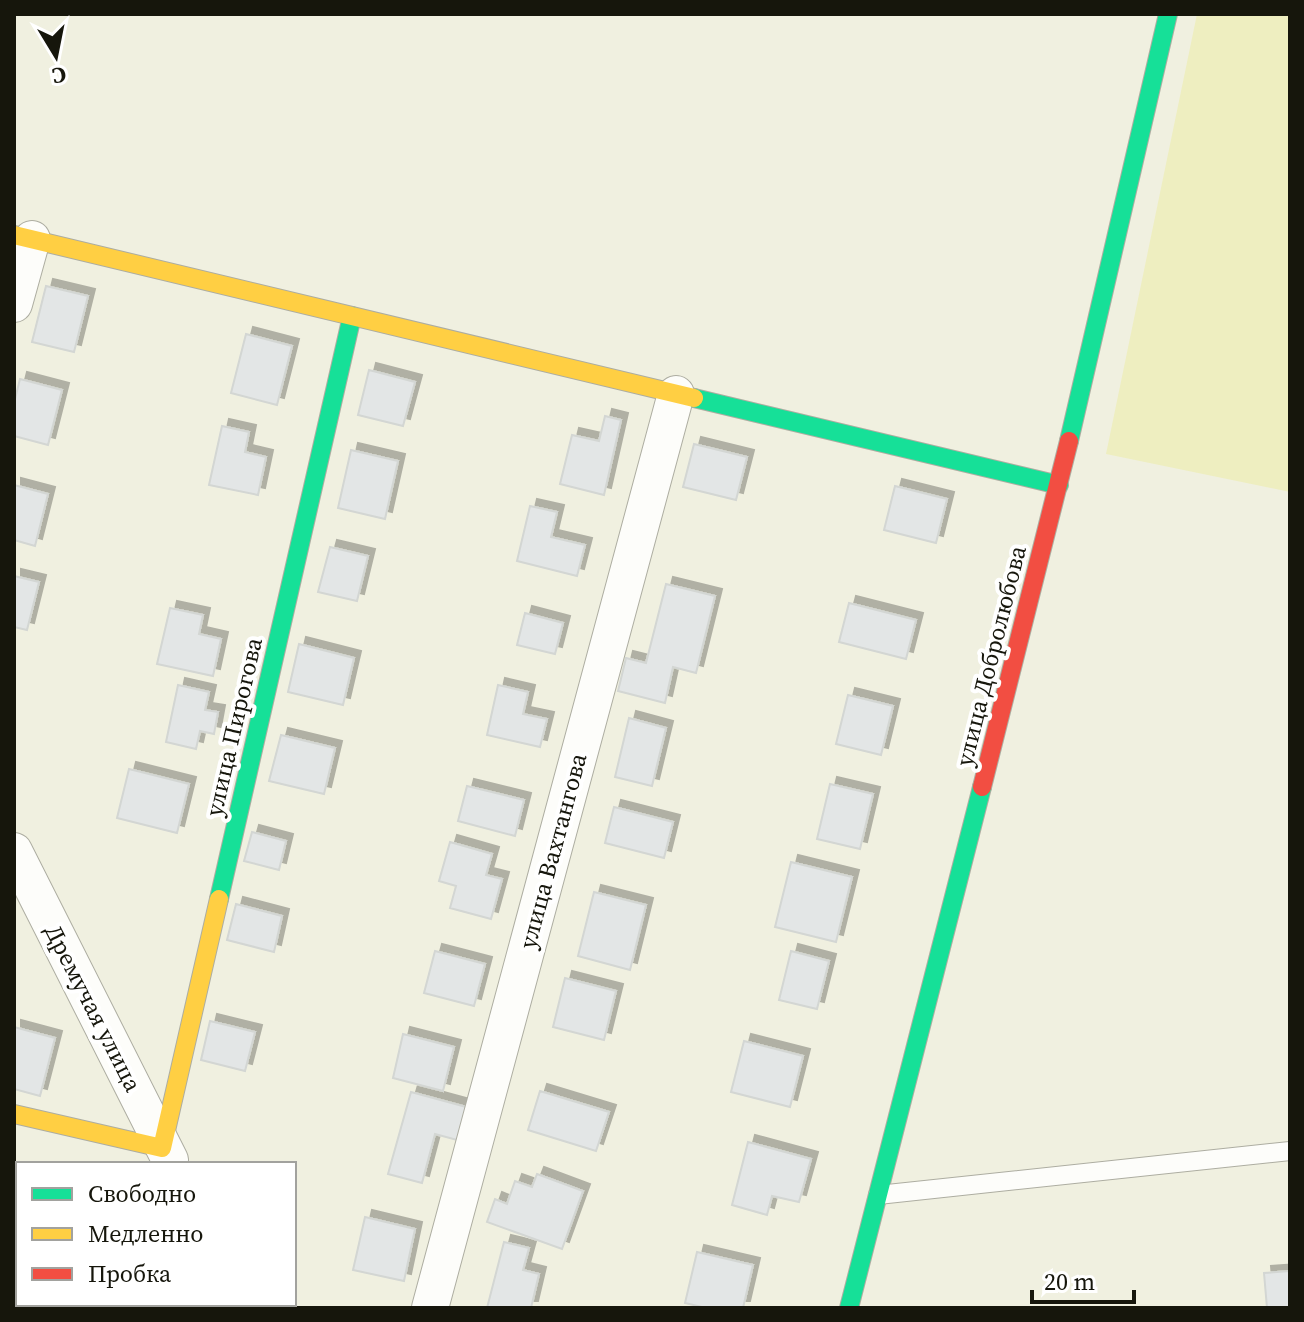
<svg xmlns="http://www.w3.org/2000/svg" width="1304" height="1322" font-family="'Source Serif 4',serif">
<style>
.green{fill:#eeeec0}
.building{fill:#e3e6e6;stroke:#d3d6d3;stroke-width:2;filter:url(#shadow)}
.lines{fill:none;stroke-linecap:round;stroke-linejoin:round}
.lane-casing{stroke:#adada1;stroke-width:20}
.street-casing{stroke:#adada1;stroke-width:38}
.fast-casing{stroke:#adada1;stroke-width:20}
.slow-casing{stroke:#adada1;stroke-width:20}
.jam-casing{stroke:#adada1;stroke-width:20}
.lane{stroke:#fdfdfa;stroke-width:18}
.street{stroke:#fdfdfa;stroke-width:36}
.fast{stroke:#16e098;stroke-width:18}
.slow{stroke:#ffcf43;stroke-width:18}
.jam{stroke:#f24e42;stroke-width:18}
.labels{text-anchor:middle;stroke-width:8;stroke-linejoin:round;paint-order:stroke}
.street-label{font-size:24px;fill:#16160c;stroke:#fff}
</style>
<defs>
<filter id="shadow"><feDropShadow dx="7" dy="-7" stdDeviation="0" flood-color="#0004"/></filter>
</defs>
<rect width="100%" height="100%" fill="#f0f0e0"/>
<path class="green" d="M1197,14H1290V492L1106,454Z"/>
<path class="building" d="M46,286L88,296L74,352L32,342Z
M246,334L292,346L277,405L231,393Z
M369,370L415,382L403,426L358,415Z
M20,379L62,390L48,445L14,436V403Z
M605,416L621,420L604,495L560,484L572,435L599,441Z
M222,426L249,432L245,452L266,457L258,495L209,485Z
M694,444L747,457L736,500L683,487Z
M351,450L398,461L385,519L338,508Z
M14,485L48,494L35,546L14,540Z
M895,486L947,499L936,543L884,530Z
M530,506L557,512L551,537L585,545L577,576L517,561Z
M330,547L368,556L357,601L318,592Z
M14,576L39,582L27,630L14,627Z
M666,584L715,596L696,673L673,667L665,703L618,691L626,658L646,663Z
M849,603L916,620L906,659L839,642Z
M170,608L203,615L199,634L221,639L213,676L157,664Z
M525,613L563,623L555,654L517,645Z
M299,644L354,658L343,705L288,692Z
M178,685L209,692L205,710L218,712L214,734L200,731L196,749L166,742Z
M498,685L528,692L523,714L547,719L540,747L487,735Z
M848,695L893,706L881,755L836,744Z
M629,718L666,728L652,786L615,777Z
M281,735L335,748L324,794L269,781Z
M129,769L189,784L177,833L117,818Z
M830,784L873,794L860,849L817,839Z
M467,786L524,800L515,836L458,821Z
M614,807L673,822L664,858L605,843Z
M252,832L286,841L279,870L244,861Z
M450,842L492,854L486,875L502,879L491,919L450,908L456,886L439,881Z
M791,862L852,877L836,942L775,927Z
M594,892L646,905L630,970L578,956Z
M236,904L282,916L274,952L227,940Z
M435,951L485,964L474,1006L424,993Z
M791,951L829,961L817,1009L779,1000Z
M565,978L616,991L604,1040L553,1027Z
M210,1021L255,1032L245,1071L201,1060Z
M14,1027L55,1038L40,1096L14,1089Z
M403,1034L454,1047L443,1091L393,1078Z
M744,1041L803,1056L790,1107L731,1092Z
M540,1091L609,1112L596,1151L528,1130Z
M411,1092L470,1108L461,1141L435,1134L422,1183L388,1174Z
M748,1142L811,1159L799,1202L772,1196L767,1215L732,1205Z
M14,1170L18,1171V1226L14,1225Z
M537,1174L583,1191L562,1249L487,1222L495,1199L507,1204L515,1181L532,1187Z
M365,1217L415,1229L404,1281L353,1270Z
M504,1242L529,1248L523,1270L539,1274L531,1308H487Z
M697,1252L753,1265L743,1308H706L685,1303Z
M1290,1271V1308H1267L1264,1273Z
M181,1304H228L229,1308H173Z"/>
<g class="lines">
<defs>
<path id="lane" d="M878,1195L1290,1151"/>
<path id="street" d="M14,304L32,239
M14,851L170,1160
M265,1304L268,1308
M430,1308L676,394"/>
<path id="fast" d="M694,398L1059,485
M1069,441L1168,14
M219,899L352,316
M849,1308L982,787"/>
<path id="slow" d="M14,235L694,398
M14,1114L162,1148L219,899"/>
<path id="jam" d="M982,787L1069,441"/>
</defs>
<use href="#lane" class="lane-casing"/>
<use href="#street" class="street-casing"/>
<use href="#fast" class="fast-casing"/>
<use href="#slow" class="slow-casing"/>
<use href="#jam" class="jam-casing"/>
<use href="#lane" class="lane"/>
<use href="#street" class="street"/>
<use href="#fast" class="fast"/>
<use href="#slow" class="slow"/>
<use href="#jam" class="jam"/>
</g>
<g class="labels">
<g class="street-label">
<text transform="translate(991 656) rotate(-76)" y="8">улица Добролюбова</text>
<text transform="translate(234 727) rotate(-77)" y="8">улица Пирогова</text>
<text transform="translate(553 851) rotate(-75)" y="8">улица Вахтангова</text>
<text transform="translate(93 1008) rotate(63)" y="8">Дремучая улица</text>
</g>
</g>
<rect width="1304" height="1322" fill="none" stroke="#16160c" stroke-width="32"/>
<rect x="16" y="1162" width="280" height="144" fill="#ffffff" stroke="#a2a29e" stroke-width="2"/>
<rect x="32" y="1188" width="40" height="12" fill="#16e098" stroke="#a2a29e" stroke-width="2"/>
<text x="88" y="1202" font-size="24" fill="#16160c">Свободно</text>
<rect x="32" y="1228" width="40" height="12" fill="#ffcf43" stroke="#a2a29e" stroke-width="2"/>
<text x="88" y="1242" font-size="24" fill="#16160c">Медленно</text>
<rect x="32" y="1268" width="40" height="12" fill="#f24e42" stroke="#a2a29e" stroke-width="2"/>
<text x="88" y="1282" font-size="24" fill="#16160c">Пробка</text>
<g transform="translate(56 56) rotate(170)" stroke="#ffffff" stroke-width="6" paint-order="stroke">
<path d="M0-6L14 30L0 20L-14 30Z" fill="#16160c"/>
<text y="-12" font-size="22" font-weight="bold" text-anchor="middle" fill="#16160c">С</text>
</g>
<path d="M1032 1290v12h102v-12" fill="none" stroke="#16160c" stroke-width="4"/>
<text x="1044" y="1290" font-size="24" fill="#16160c" stroke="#ffffff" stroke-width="6" paint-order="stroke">20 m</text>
</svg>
